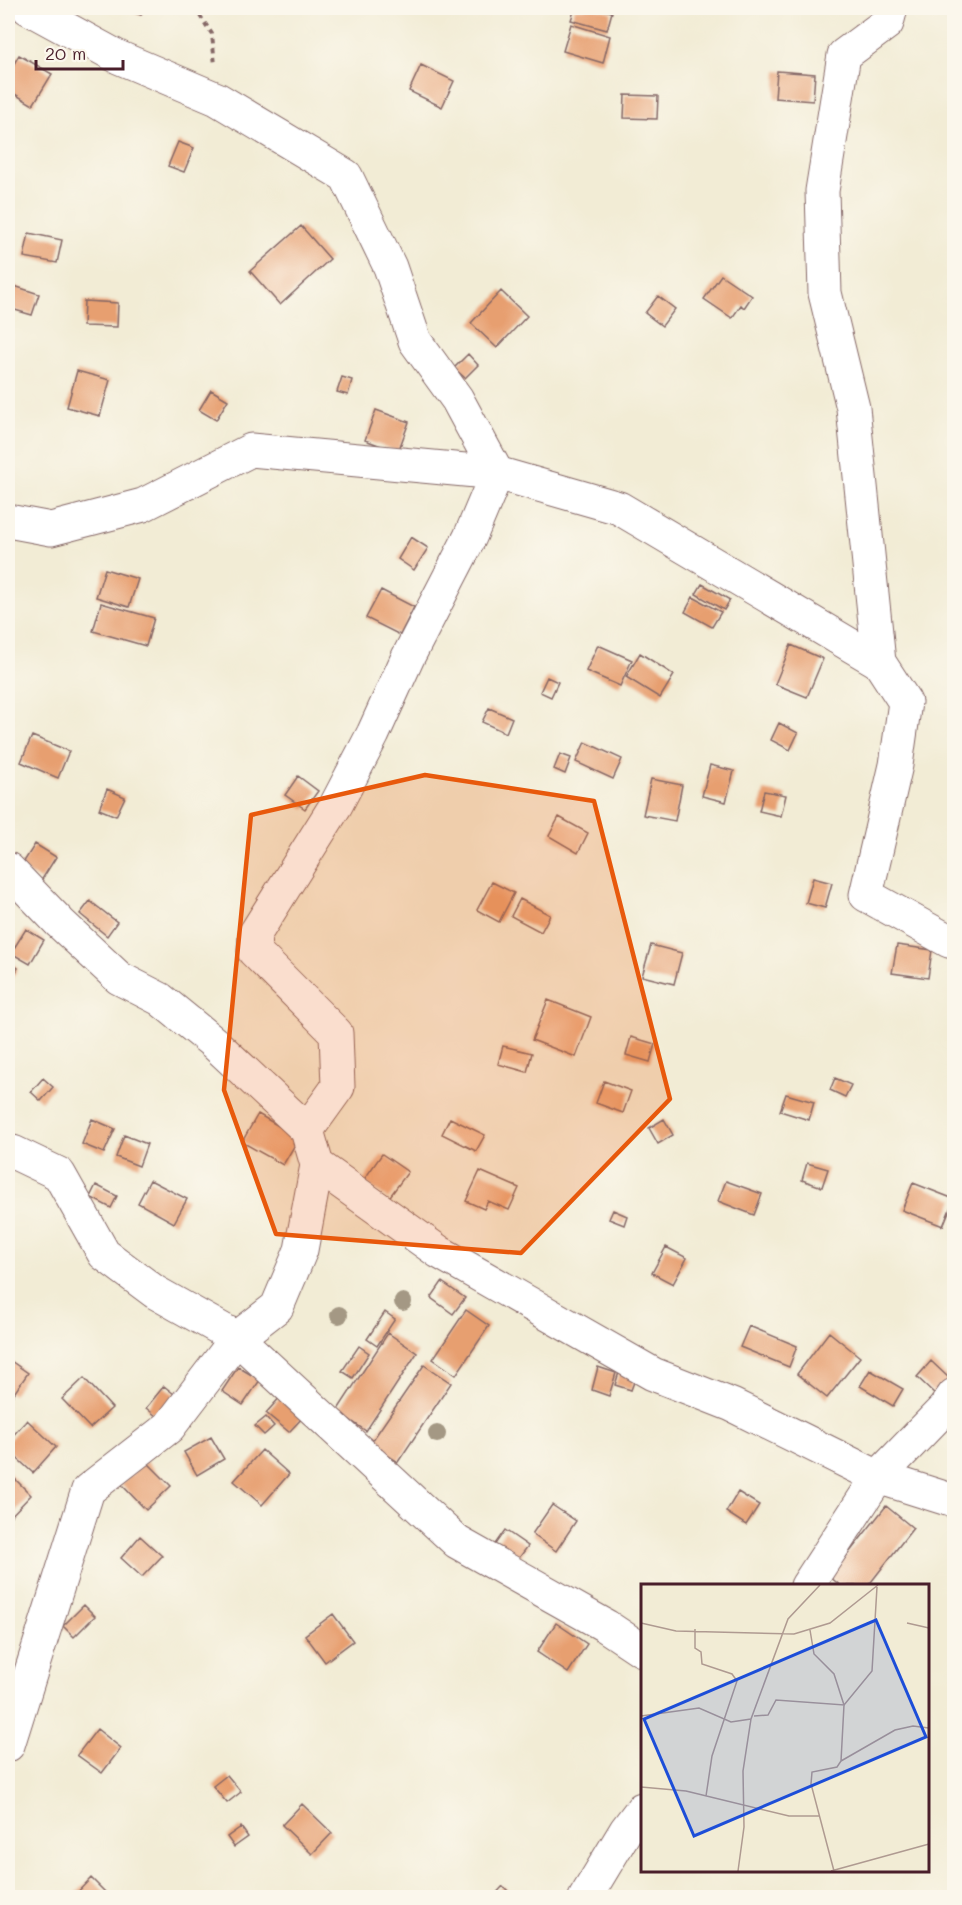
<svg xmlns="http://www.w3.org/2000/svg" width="962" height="1905" font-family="Mali,sans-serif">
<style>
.building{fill:#e79f70}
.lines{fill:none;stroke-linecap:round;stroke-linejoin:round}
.street-casing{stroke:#856766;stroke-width:35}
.path{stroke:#856766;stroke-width:4;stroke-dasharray:4.5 4.5;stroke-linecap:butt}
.street{stroke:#fff;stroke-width:33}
.tree{fill:#a49884}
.marked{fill:#e8590c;fill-opacity:0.2;stroke:#e8590c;stroke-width:4.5;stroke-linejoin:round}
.inset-road{fill:none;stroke:#af9a91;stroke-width:1.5}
.view{fill:#1d4ed8;fill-opacity:0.15;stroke:#1d4ed8;stroke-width:3}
.inset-edge{fill:none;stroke:#4a1f2b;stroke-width:3}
</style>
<rect width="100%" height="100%" fill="#fbf7ec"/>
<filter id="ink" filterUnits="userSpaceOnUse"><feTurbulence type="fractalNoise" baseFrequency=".0167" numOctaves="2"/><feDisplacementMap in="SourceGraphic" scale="12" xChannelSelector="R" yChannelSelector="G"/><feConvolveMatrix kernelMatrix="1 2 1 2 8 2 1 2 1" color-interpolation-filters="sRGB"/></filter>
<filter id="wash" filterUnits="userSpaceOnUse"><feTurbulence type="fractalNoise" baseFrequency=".008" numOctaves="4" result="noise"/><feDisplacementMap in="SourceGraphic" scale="24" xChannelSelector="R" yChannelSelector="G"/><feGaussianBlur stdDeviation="1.35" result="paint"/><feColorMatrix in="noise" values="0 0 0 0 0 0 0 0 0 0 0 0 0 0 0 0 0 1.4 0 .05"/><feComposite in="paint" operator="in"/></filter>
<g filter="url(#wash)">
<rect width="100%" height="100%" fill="#f2ecd5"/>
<g id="blocks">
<path class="building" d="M120,8H144L141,15Z
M575,8H596L612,12L607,30L571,20Z
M571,24L610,36L603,63L563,51Z
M19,55L52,74L33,105L8,90V74Z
M421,65L454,81L442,107L409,91Z
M777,71L815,74L813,101L775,98Z
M625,95L658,96L657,119L624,118Z
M178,142L194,148L184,172L168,166Z
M301,226L330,259L280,305L250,271Z
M29,233L62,240L57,263L24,257Z
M721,275L752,296L744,308L741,305L732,318L704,299Z
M8,284L39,294L32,315L8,308Z
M501,291L527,316L497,348L471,323Z
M658,296L675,309L662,326L645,313Z
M84,301L118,303L117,327L83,326Z
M468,354L478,365L465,378L454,368Z
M77,371L110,380L100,416L67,407Z
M342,377L352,380L348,395L337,392Z
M211,390L228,400L216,420L199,410Z
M376,410L409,422L398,452L365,440Z
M411,537L428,548L414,570L398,559Z
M105,569L138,579L129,607L96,597Z
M702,584L730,600L724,610L696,594Z
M381,590L414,607L400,635L366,618Z
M693,597L721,612L712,627L685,612Z
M101,603L154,618L146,646L93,631Z
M598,645L632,660L620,686L586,671Z
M791,645L823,659L807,697L775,684Z
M640,653L674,675L660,698L626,677Z
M547,677L558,682L551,697L540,692Z
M489,708L512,718L506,733L482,722Z
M779,723L798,733L790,750L771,740Z
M32,736L69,751L58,778L21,762Z
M585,742L622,759L613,779L576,762Z
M560,754L571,758L565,774L554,769Z
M710,765L734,771L726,802L702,796Z
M298,776L318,791L305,809L285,795Z
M651,779L682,785L675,821L643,815Z
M107,789L125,797L116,816L99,809Z
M764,791L786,795L781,816L759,811Z
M559,817L588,833L578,853L549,836Z
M35,844L56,857L41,881L20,868Z
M813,878L832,883L825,908L806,903Z
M492,882L514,893L499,922L477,910Z
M520,899L550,915L541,932L511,916Z
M90,901L117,922L107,936L80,914Z
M26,929L44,940L30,964L11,953Z
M651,945L682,953L674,984L642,976Z
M897,945L932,950L928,978L892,973Z
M8,961L18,968L8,985Z
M548,1000L591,1017L576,1057L532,1040Z
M631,1037L655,1044L650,1062L626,1055Z
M503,1046L532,1053L527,1072L498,1064Z
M43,1078L53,1087L41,1101L31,1092Z
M835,1078L851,1085L845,1097L830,1090Z
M604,1081L631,1091L623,1113L596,1103Z
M786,1094L814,1102L809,1120L780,1111Z
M258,1114L299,1138L283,1165L242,1142Z
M450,1118L485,1135L476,1151L442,1134Z
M92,1119L115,1129L104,1153L82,1144Z
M664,1119L673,1135L658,1144L649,1128Z
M124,1135L147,1144L139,1166L116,1157Z
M382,1154L408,1172L388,1199L363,1181Z
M807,1163L828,1169L822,1187L802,1180Z
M480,1171L519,1188L509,1210L488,1201L484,1209L466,1201Z
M150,1180L187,1199L174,1223L138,1203Z
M726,1181L762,1194L754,1215L718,1201Z
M913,1183L954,1199L943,1226L902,1210Z
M96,1185L117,1196L111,1208L90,1197Z
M613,1210L627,1216L624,1225L609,1219Z
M666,1247L687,1258L673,1284L652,1273Z
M442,1282L465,1298L453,1314L431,1298Z
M466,1310L489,1326L456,1375L433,1359Z
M385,1312L395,1319L377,1346L367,1339Z
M749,1326L797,1346L789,1367L740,1347Z
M829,1332L860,1357L827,1398L797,1374Z
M388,1333L417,1353L366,1431L337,1411Z
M359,1346L369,1353L353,1378L342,1371Z
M8,1359L28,1373L13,1395L8,1391Z
M931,1361L950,1379L936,1395L917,1377Z
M424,1365L451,1383L398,1462L370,1444Z
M238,1367L260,1380L243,1405L222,1391Z
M598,1367L616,1373L609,1396L592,1390Z
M620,1369L637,1374L631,1390L615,1385Z
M870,1370L903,1389L893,1406L860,1386Z
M84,1378L112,1408L90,1428L62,1399Z
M164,1386L179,1398L161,1420L146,1408Z
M282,1395L305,1415L289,1432L266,1413Z
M266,1417L274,1426L264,1435L255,1426Z
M27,1420L56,1447L33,1473L8,1450V1441Z
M211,1437L224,1459L197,1475L184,1452Z
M262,1450L289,1474L262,1505L234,1481Z
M146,1461L171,1486L146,1510L121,1484Z
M8,1472L31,1495L8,1519Z
M738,1492L759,1505L746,1525L726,1512Z
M552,1505L576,1521L556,1551L532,1534Z
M886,1506L913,1528L868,1586H841L830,1577Z
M505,1530L528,1546L516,1562L493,1547Z
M140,1536L162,1556L142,1577L121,1558Z
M84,1605L95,1616L74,1637L63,1626Z
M333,1614L353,1641L325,1662L305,1635Z
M556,1623L587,1644L568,1673L537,1652Z
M97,1729L121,1748L102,1773L77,1755Z
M227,1775L241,1792L227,1803L213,1786Z
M302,1804L332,1833L312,1854L282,1825Z
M241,1827L248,1837L234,1847L227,1837Z
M91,1878L111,1898H72Z
M503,1886L515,1898H492Z"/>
</g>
</g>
<g filter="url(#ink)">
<use href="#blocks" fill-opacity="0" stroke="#856766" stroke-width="1.5"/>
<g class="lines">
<defs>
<path id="street" d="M28,8L118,57L217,99L346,176L390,267L415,341L457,399L497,473L619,508L879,662L905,702L896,765L866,895L949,941L954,942
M8,521L51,529L143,505L251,450L497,473L470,537L408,657L373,734L336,805L255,934L254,951L336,1033L338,1087L307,1130
M879,662L853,408L825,293L822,191L844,55L887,23L891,8
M8,869L60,923L119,978L160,999L214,1043L307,1130L317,1165L439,1252L653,1374L732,1405L878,1477L954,1501
M8,1153L13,1152L59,1174L104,1254L155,1292L237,1338L457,1542L606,1626L642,1650
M807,1586L878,1477L944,1409L954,1395
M8,1745L88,1490L169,1427L237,1338L277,1307L301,1250L317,1165
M585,1898L626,1830L642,1809"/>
</defs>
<use href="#street" class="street-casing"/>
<path class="path" d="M195,8L212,34L215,65"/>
<use href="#street" class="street"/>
</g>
<g class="tree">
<circle cx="403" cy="1302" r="9"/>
<circle cx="339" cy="1315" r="9"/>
<circle cx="437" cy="1434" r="9"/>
</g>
</g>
<path class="marked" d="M425,775L594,801L670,1099L521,1253L276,1234L224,1090L251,815Z"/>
<g transform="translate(641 1584)">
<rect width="288" height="288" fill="#f2ecd5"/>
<path class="inset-road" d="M0,39L35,47L153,50L189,39L237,1M266,39L288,44M54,45V64L60,68L61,80L91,90L96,97L71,172L65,212M0,132L58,124L90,138L110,135M113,132L127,131L135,116L203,121L193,90L173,70L169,46M200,177L254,146L272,142L288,144M0,203L45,207L148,232H178M97,287L103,243L102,187L110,135L147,35L179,1M190,287L288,260M193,287L170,200L171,188L196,183L200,177L203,121L231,87L236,3"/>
<path class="view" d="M235,36L285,153L53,252L3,135Z"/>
<rect width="288" height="288" class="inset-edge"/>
</g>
<rect width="962" height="1905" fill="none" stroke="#fbf7ec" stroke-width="30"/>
<path d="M36 60v9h87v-9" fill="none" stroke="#4a1f2b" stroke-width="3"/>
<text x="45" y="60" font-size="18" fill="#4a1f2b" stroke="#fbf7ec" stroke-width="4.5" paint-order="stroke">20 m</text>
</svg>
